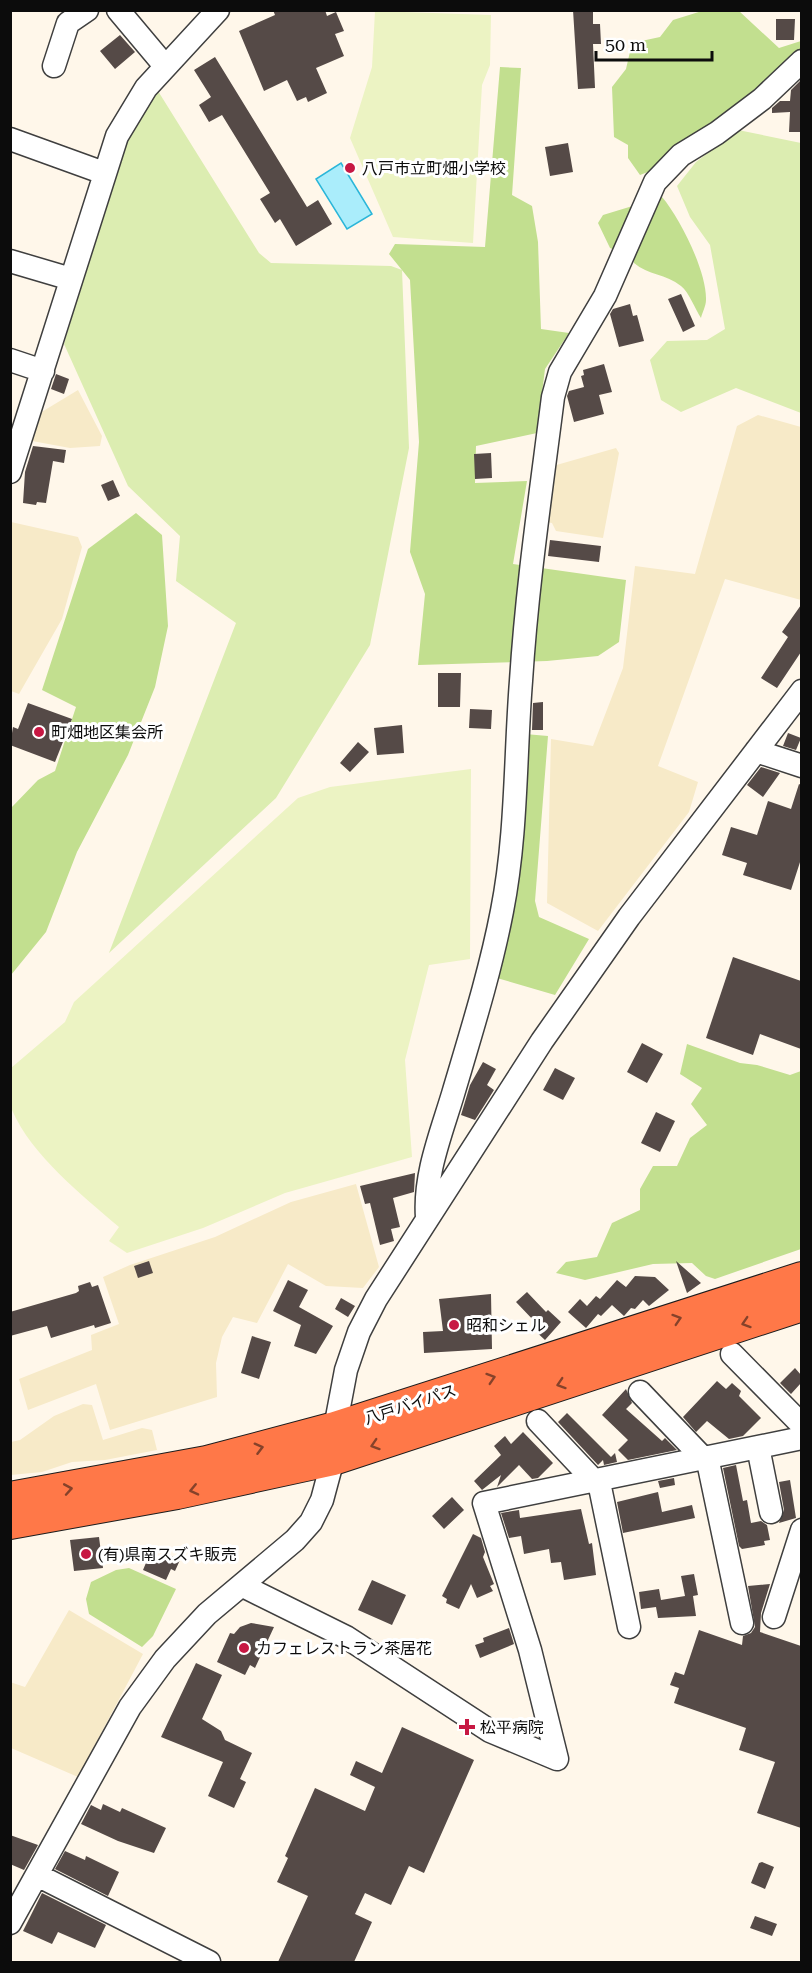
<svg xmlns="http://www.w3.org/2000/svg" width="812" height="1973" font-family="'Roboto Serif','Noto Sans JP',serif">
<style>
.farmland{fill:#f7eac8}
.green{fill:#dcedb1}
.forest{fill:#c2df8f}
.pitch{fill:#ecf3c3}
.water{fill:#aaedfb;stroke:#2bb6d9;stroke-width:1.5}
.building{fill:#554a47}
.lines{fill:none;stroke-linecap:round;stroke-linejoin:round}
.minor-casing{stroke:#3f3f3f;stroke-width:25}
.highway-casing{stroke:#1d1d1d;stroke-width:34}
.minor{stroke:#fff;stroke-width:22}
.highway{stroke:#ff7848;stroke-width:32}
.oneway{stroke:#86422a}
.poi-dot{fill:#c71843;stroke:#fff;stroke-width:2}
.labels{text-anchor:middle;stroke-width:6;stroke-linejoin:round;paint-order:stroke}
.poi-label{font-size:16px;fill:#0c0c0c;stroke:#fff;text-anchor:start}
.street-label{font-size:16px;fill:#0c0c0c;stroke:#fff}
</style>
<rect width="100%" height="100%" fill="#fff7ea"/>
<path class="farmland" d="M78,390L102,436L100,446L70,448L32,441L40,413Z
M758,415L801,427V600L725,579L658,766L698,782L689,812L598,931L547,903L551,739L593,746L623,668L635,566L695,574L737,426Z
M616,448L619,453L603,538L556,531L552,523L545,522L553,466Z
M11,522L78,537L82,547L62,619L19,694L11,691Z
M356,1184L379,1267L363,1288L326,1286L288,1264L257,1323L233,1317L222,1337L216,1363L217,1397L110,1430L96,1384L28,1410L19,1379L92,1350L91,1335L119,1324L103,1277L130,1265L215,1237L291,1202Z
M83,1404L92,1405L103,1440L142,1428L152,1430L157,1450L105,1460L72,1462L42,1472L11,1475V1442L20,1440L54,1416Z
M69,1610L143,1654L78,1777L11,1748L10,1682L25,1687Z"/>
<path class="green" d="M158,91L259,253L271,263L391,266L402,270L409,448L370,645L276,798L109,953L236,623L176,581L180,536L128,486L64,344L119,153L139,112Z
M738,130L801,143V413L736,388L681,412L661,400L650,360L667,341L707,340L725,329L710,245L690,217L677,186L696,162Z"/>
<path class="forest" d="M702,11H739L779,48L801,41V52L788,60L741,102L679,146L658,168L640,175L628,158V145L614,137L612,87L626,69L632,43L660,37L673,20Z
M500,67L521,68L512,195L532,206L538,242L541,329L569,333L545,369L537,433L476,446L475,483L527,481L513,564L626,580L619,642L598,656L547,661L418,665L425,594L410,552L419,442L410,280L389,254L395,244L485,247Z
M662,197C680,218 707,272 706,300C706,306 702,313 701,318C695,309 689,292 681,286C666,274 648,275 634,263V258L610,248L598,223L603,215Z
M136,513L162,535L168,626L155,687L128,755L77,852L46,932L11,975V808L38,780L55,771L76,707L42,690L88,549Z
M525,734L548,736L535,901L539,917L589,939L555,995L497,978Z
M687,1044L740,1063L757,1065L790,1075L801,1071V1249L715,1279L706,1276L692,1263L653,1264L585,1280L556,1273L566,1262L597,1257L612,1223L640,1210V1189L653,1166H677L690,1138L707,1125L691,1104L702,1088L680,1074Z
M129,1568L176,1589L153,1636L142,1647L89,1614L86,1599L91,1582L116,1570Z"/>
<path class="pitch" d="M375,11L491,15L490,65L482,85L473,243L393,237L350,138L372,67Z
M471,769L470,959L429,965L405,1060L412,1157L285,1193L203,1228L127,1253L109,1241L119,1227C82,1195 32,1156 12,1110C7,1099 10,1080 11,1068L65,1022L74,1002L298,798L330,787Z"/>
<path class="water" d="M341,163L372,214L347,229L316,179Z"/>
<path class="building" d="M273,10H325L327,16L336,12L344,31L335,34L344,56L316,68L327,93L308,102L306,97L297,101L287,80L264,91L239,31L275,15Z
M573,10H593V24H600L601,44H593L595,88L578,89Z
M776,19H795L794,40H776Z
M120,35L135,52L115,69L100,51Z
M215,57L307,207L318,200L332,224L296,246L280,219L275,223L260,199L270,193L222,115L209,122L199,105L211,97L194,70Z
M800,81L801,132H789L790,112L772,113V108L780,101H790L791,90Z
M568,143L573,172L550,176L545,147Z
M681,294L695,326L683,332L668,299Z
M630,304L633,316L637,315L644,341L619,347L610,314L613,309Z
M604,364L612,392L599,395L604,414L574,422L567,396L569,391L584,387L581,376L584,375L583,370Z
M56,374L69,379L64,394L51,389Z
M33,446L66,450L64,463L53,461L46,503L37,502L36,505L23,503L25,472Z
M491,453L492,478L475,479L474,454Z
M113,480L120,496L108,501L101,485Z
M550,540L601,546L599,562L548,556Z
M801,605V652L777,688L761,678L788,637L782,632Z
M438,673H461L460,707H438Z
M543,702V730H532L533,703Z
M28,703L72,719L55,762L10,745L13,727L18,729Z
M470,709L492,710L491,729L469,728Z
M402,725L404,753L377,755L374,728Z
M788,733L801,738L796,750L783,746Z
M358,742L369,752L350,772L340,763Z
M761,767L780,773L763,797L747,785Z
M799,784L801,785V859L791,890L743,875L747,863L722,855L731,827L757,835L768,801L791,809Z
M733,957L801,981V1049L760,1034L753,1055L706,1038Z
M642,1043L663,1054L647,1083L627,1072Z
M483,1062L496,1069L487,1085L494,1090L475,1120L461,1115L470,1085Z
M555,1068L575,1078L563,1100L543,1090Z
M656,1112L675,1121L660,1152L641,1143Z
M415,1173L414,1192L393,1198L400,1227L391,1229L394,1241L380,1245L370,1203L365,1204L360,1186Z
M149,1261L153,1273L138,1278L134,1266Z
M676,1261L701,1283L687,1293Z
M635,1276L655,1277L669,1290L649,1306L643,1300L635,1309L631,1308L624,1316L612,1305L601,1316L598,1314L586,1328L568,1312L580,1299L587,1306L596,1296L600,1299L617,1280L626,1287Z
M288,1280L308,1290L299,1307L333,1326L316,1354L294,1346L301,1325L273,1311Z
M90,1282L92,1287L98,1285L111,1323L95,1328L94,1325L51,1338L47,1326L10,1336V1312L76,1293L79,1291L78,1286Z
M527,1292L546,1312L548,1310L561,1322L545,1340L532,1328L536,1323L516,1302Z
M491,1294L492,1349L424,1353L423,1332L443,1331L439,1299Z
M341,1298L355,1306L348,1317L335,1309Z
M252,1336L271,1342L259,1379L241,1373Z
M795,1368L801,1375V1383L791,1394L780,1383Z
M717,1381L726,1389L732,1383L741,1391L739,1396L761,1418L743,1436L729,1439L707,1421L696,1432L683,1417Z
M626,1389L632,1403L626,1409L662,1441L665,1438L677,1450L628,1460L618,1450L628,1440L602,1415Z
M567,1413L611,1457L615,1453L617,1462L604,1465L603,1460L598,1465L558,1422Z
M523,1432L553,1463L538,1478L532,1479L519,1465L497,1487L501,1475L482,1490L474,1481L501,1455L494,1446L505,1436L511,1444Z
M736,1465L743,1501L747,1500L751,1523L761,1521L767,1525L770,1540L764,1541L765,1545L742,1549L739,1546L723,1468Z
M674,1478L675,1485L660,1488L658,1481Z
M790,1480L796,1518L779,1523L784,1510L779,1482Z
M658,1492L662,1512L692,1505L695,1518L623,1533L617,1502Z
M452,1497L464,1510L444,1529L432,1516Z
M581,1509L589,1544L592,1543L596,1575L564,1580L561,1562L551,1563L549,1549L524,1554L521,1536L509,1538L501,1513L519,1510L520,1518Z
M473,1534L481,1538L485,1552L483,1557L494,1584L490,1586L493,1591L477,1598L471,1584L459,1609L446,1603L447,1599L442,1596Z
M99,1537L103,1568L74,1571L70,1540Z
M164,1553L180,1560L175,1571L171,1569L166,1580L143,1570L148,1558L159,1563Z
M694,1574L698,1595L693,1596L696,1616L658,1618L656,1607L641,1609L639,1592L659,1589L661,1600L685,1596L681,1576Z
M372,1580L406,1595L392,1625L358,1610Z
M770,1584L761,1613L760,1632L801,1646V1828L757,1813L775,1762L739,1750L746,1728L674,1703L679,1688L670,1685L675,1672L684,1675L699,1630L742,1645L743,1636L751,1633L755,1627L748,1586Z
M251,1623L274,1627L255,1668L250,1665L245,1675L217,1662L230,1633L234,1634L240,1627Z
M509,1628L514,1644L480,1658L475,1645L484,1642L483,1638Z
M196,1663L222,1675L202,1719L221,1731L225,1740L252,1753L240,1779L246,1782L234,1808L208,1796L223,1762L161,1737Z
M402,1727L474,1760L424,1873L409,1866L391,1905L365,1893L355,1914L372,1922L354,1962H278L308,1896L277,1882L288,1858L285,1856L315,1788L365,1811L375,1787L350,1775L356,1761L382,1773Z
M103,1804L120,1812L122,1808L166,1828L154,1853L118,1841L81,1824L91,1805L101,1810Z
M10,1835L38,1845L24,1870L10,1864Z
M65,1851L85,1860L86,1856L119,1872L108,1896L55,1869Z
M762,1862L774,1867L765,1889L751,1883L759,1863Z
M42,1893L106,1925L95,1948L58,1932L52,1944L23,1931Z
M755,1916L777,1924L772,1936L750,1928Z"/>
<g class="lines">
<defs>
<path id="minor" d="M118,10L165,66
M54,66L68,23L87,10
M10,139L104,173
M10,261L71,279
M10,360L43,371
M10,472L117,136L146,88L218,10
M756,751L802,766
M427,1217C424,1175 441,1134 453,1094C471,1033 490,973 502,911C517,835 515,757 521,681C527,586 541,492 553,397L560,372L605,296L655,182L681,155L717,133L762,99L802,61
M732,1354L802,1425
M640,1392L703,1458
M538,1421L600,1487L629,1627
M758,1447L771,1512
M707,1457L742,1623
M243,1586L346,1637L490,1731L557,1759
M774,1617L802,1530
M557,1759L530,1650L484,1503L802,1438
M37,1875L209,1962
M10,1923L130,1707L165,1659L207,1614L295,1540L311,1522L322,1500L333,1459L335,1428L346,1370L359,1332L376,1299L542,1041L629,917L802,691"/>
<path id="highway" d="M10,1498L207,1462L335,1428L802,1278
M10,1523L177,1493L333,1459L802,1305"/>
</defs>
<use href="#minor" class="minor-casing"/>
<use href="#highway" class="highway-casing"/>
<use href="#minor" class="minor"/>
<use href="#highway" class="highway"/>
</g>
<defs><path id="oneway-chevron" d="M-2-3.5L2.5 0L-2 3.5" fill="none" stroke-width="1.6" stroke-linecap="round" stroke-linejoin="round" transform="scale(1.5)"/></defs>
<g class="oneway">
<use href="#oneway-chevron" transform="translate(677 1319) rotate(-18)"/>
<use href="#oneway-chevron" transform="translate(746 1323) rotate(162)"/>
<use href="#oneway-chevron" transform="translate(491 1378) rotate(-18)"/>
<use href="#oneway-chevron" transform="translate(561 1384) rotate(162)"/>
<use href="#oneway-chevron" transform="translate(375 1445) rotate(162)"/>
<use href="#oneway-chevron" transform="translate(259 1448) rotate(-15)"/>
<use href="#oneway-chevron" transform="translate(68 1489) rotate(-10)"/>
<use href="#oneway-chevron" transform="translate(194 1490) rotate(167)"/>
</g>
<g class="poi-dot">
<circle cx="350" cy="168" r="6"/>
<circle cx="39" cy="732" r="6"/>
<circle cx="454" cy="1325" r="6"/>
<circle cx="86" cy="1554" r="6"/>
<circle cx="244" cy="1648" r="6"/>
<path d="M464 1718h6v6h6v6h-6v6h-6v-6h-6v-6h6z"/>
</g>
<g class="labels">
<g class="poi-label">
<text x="362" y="174">八戸市立町畑小学校</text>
<text x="51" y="738">町畑地区集会所</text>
<text x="466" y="1331">昭和シェル</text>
<text x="98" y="1560">(有)県南スズキ販売</text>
<text x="256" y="1654">カフェレストラン茶居花</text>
<text x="480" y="1733">松平病院</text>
</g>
<g class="street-label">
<text transform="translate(410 1404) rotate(-18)" y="6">八戸バイパス</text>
</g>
</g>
<rect width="812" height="1973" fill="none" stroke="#0c0c0c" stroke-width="24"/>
<path d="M596 51v9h116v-9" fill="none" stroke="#0c0c0c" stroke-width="3"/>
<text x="605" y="51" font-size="18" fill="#0c0c0c" stroke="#ffffff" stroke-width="4.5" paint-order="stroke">50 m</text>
</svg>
